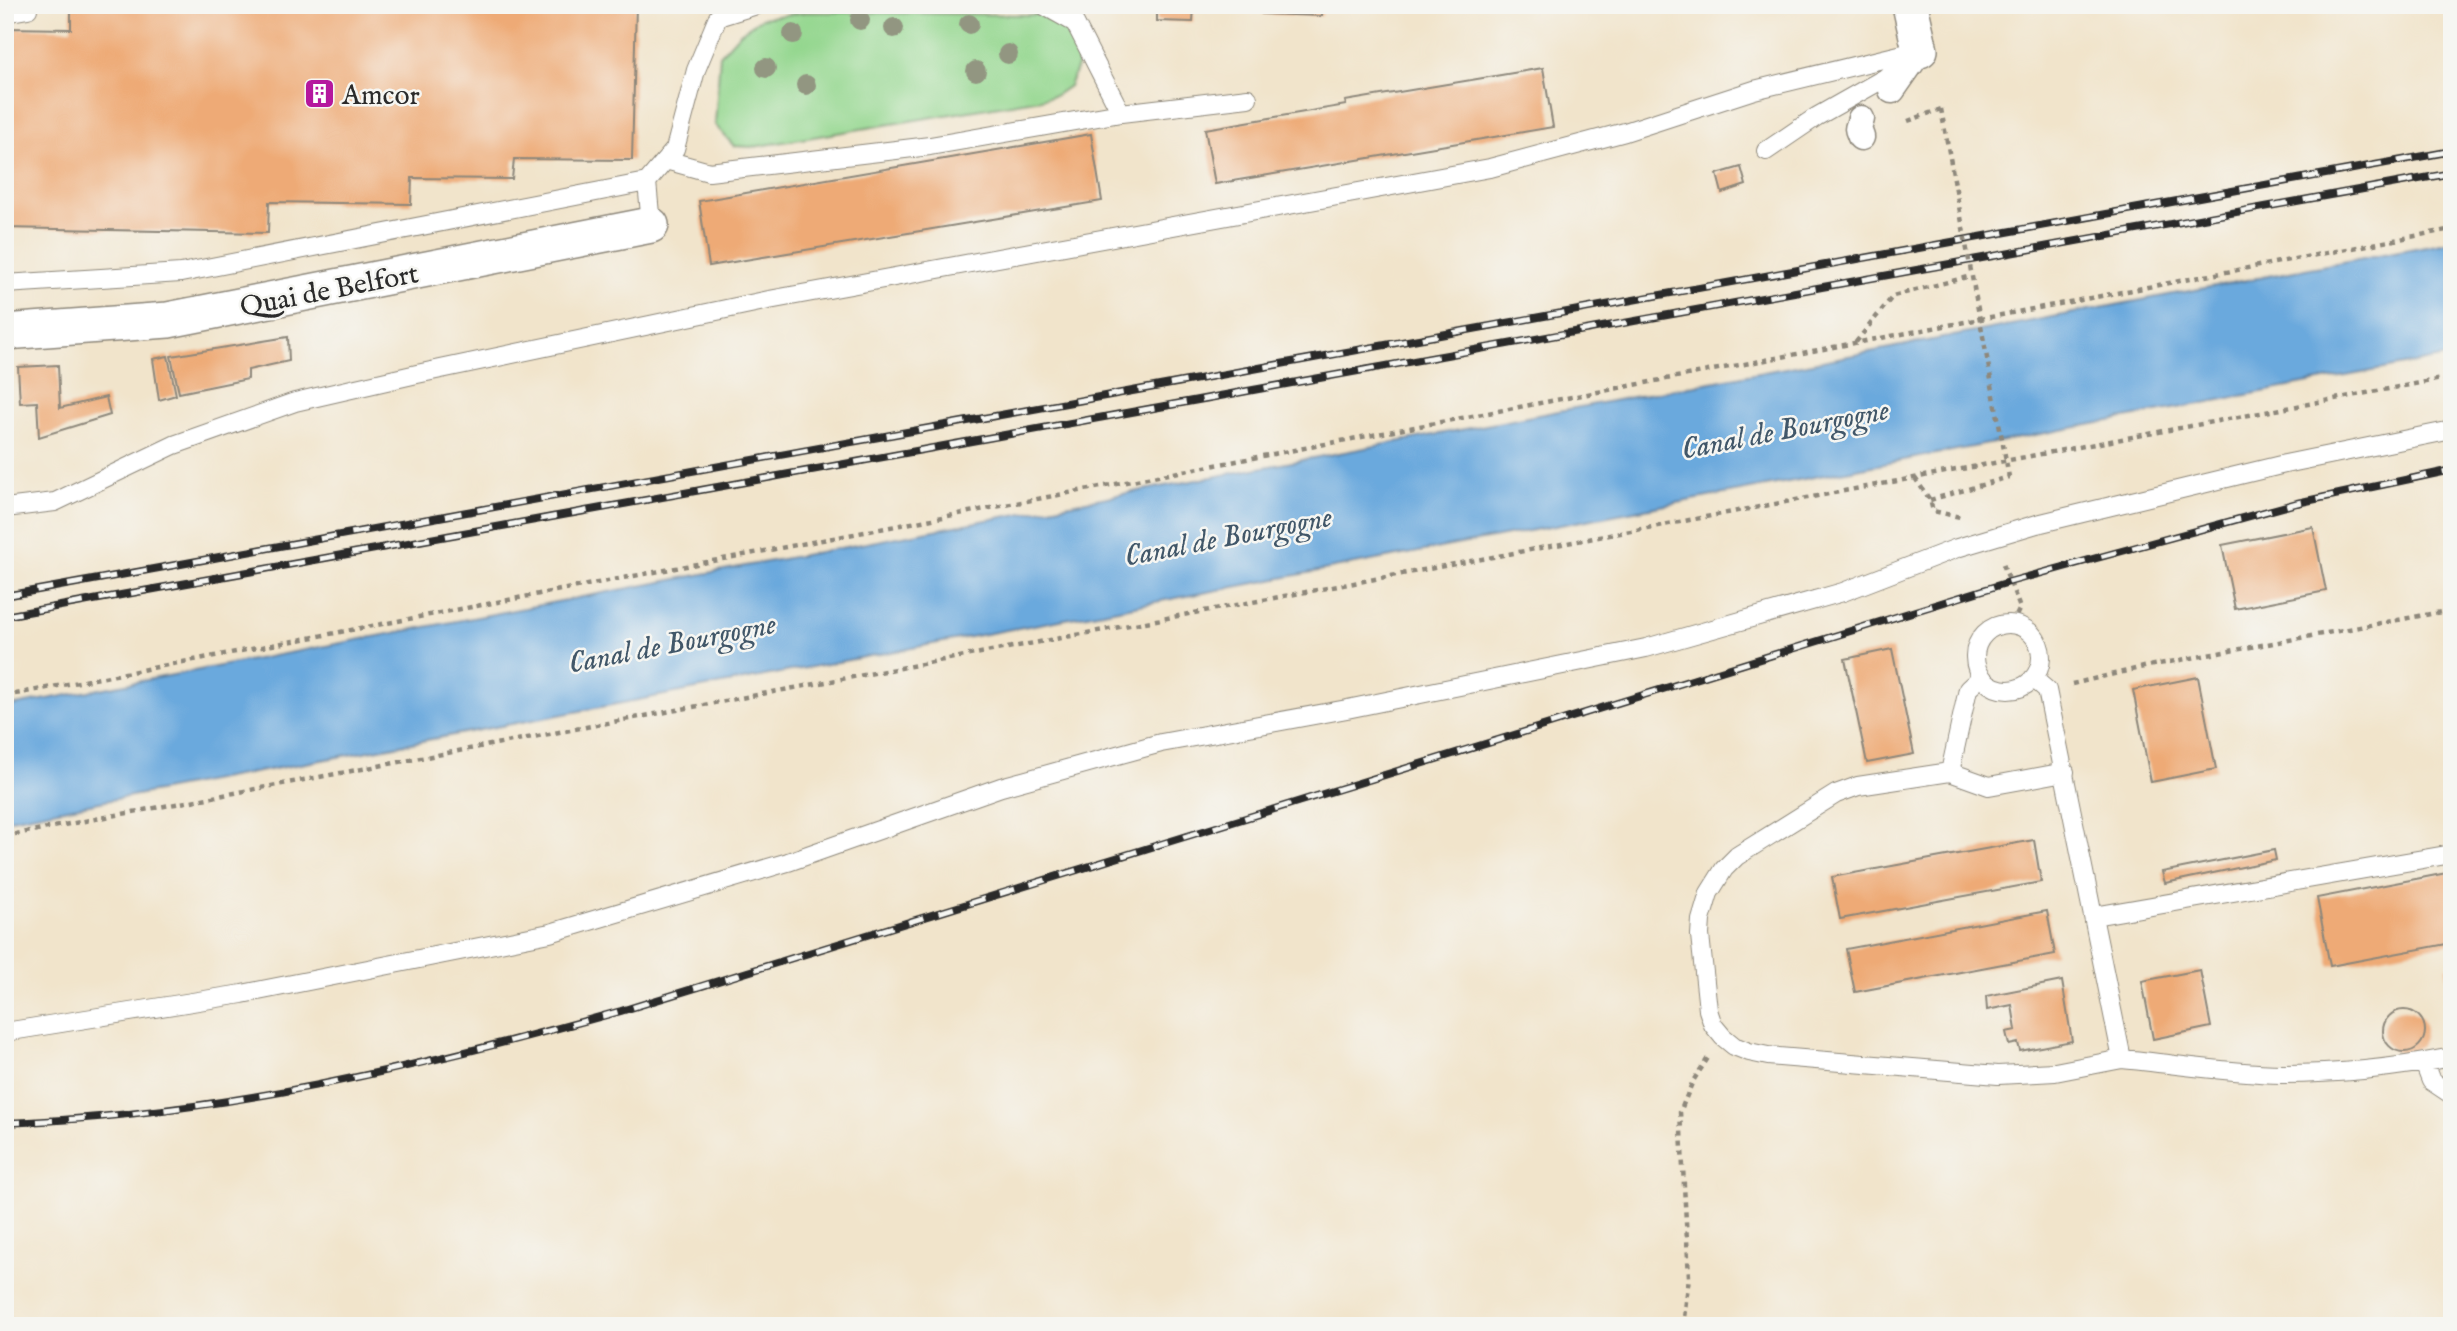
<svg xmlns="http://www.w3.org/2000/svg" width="2457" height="1331" font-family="'IM FELL English',serif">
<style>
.green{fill:#94d78f;stroke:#60815d;stroke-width:2}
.water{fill:#6ba9dd;stroke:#4b6a84;stroke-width:2}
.building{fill:#eeaa76}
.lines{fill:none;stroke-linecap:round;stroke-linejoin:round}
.service-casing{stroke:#8e887b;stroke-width:20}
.pedestrian-casing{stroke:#8e887b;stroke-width:29}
.minor-casing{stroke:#8e887b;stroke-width:38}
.path{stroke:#8e887b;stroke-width:4.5;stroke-dasharray:5 5;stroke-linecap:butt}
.service{stroke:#fff;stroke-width:18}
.pedestrian{stroke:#fff;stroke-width:26}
.minor{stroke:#fff;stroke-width:35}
.rail-casing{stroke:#2b2b2b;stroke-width:8}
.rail{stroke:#f6f6f2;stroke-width:5;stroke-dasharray:16;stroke-linecap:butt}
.path-bridge{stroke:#8e887b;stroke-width:4.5;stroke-dasharray:5 5;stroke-linecap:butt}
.tree{fill:#929681}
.labels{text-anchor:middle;stroke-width:5;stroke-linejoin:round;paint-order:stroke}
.poi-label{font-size:28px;fill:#2b2b2b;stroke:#f6f6f2;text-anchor:start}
.street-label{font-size:28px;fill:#2b2b2b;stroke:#f6f6f2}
.water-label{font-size:30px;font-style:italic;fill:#415769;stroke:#f6f6f2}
</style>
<rect width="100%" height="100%" fill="#f6f6f2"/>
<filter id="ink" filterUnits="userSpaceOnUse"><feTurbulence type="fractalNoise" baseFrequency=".0143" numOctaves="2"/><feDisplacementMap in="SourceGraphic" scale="14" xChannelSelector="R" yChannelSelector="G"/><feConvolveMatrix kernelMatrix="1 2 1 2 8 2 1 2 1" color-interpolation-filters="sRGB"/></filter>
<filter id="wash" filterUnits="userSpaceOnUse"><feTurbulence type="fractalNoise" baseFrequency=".00686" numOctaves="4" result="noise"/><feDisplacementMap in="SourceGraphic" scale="28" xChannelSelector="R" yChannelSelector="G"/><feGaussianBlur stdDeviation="1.57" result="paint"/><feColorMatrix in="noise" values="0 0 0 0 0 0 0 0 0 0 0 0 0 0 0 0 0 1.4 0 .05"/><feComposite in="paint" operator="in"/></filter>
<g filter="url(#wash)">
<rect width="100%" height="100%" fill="#f1e4cb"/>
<path class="green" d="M808,12L1039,15L1072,31L1080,47L1077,67L1069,86L1056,95L1041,99L753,147L734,146L715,125L720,55L740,33L762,18Z"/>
<path class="water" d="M2452,241V356L5,820V707Z"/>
<g id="blocks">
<path class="building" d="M71,5H636L632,160L514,159L512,179L412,178L411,204L269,202L268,233L5,228V28L71,29Z
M1157,5H1194L1193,22L1157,21Z
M1262,5H1322V16L1262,14Z
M1543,68L1553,127L1215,184L1205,129L1346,105L1345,101Z
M1091,134L1102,201L709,266L699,201Z
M1741,167L1746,185L1722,193L1717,174Z
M288,337L289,361L248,370V379L179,393L171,356Z
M168,356L176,395L159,400L153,359Z
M58,365L60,408L106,397L110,415L39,437L37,402L20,403L18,367Z
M2313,527L2326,591L2235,609L2222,545Z
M1892,649L1914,754L1867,763L1845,659Z
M2198,677L2216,769L2151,782L2133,690Z
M2034,840L2041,882L1840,919L1832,877Z
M2274,850L2276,860L2165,883L2162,872Z
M2452,872V943L2330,966L2317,898Z
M2047,911L2055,954L1855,992L1846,949Z
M2452,966V991H2450L2446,967Z
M2200,970L2211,1027L2153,1039L2142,981Z
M2062,981L2072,1041L2020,1051L2018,1043L2009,1045L2006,1032L2016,1030L2012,1005L1987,1010L1986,996Z
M2383 1031a21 21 0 1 1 42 0a21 21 0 1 1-42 0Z"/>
</g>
</g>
<g filter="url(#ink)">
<use href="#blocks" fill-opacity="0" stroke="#8e887b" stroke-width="2"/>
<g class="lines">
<defs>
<path id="service" d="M1043,5L1075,23L1121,113
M5,13L28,9
M1766,151L1816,117L1885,78L1901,65
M666,160L709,172L930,146L1121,113L1248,98
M647,182L651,225
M5,284L181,273L647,182L675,149L696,70L718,17L757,5
M5,508L55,502L174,445L295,402L417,374L769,300L1490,168L1625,132L1754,90L1920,50
M1975 657a33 33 0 1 1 66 0a33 33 0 1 1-66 0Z
M2033,678L2047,690L2122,1059C2175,1064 2229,1073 2282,1074C2339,1074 2396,1068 2452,1057
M1950,772L1968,689L1981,677
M2065,772L1989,786L1950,772L1858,786L1836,794L1737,856L1724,869L1709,893L1701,920L1700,935L1708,1010L1713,1025L1723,1037L1734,1046L1749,1052L1768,1056L1998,1075L2055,1072L2122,1059
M2094,916L2452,854
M5,1032L242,994L550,933L788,862L1001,787L1161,743L1347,709L1646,648L1843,592L1957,548L2037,524L2285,464L2452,430
M2424,1063L2431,1081L2452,1095"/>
<path id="pedestrian" d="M1892,90L1920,50
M1861,137L1858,129L1861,119"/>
<path id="minor" d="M1910,5L1920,50
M5,332L168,320L651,225"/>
</defs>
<use href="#service" class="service-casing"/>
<use href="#pedestrian" class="pedestrian-casing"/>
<use href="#minor" class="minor-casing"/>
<path class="path" d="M1908,121L1941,109
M1856,342L1893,296L1971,276
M1915,478L1930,500L1933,511L1960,517
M1930,500L2009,477
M2003,564L2020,608L2012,624
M2072,684L2148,666L2452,610
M5,696L2452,229
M5,836L2452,377
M1683,1326L1689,1277L1680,1112L1693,1081L1708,1058"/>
<use href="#service" class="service"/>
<use href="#pedestrian" class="pedestrian"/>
<use href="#minor" class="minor"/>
<defs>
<path id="rail" d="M5,596L2452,151
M5,616L2452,173
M5,1123C219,1115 416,1068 621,1011L2009,582L2297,503L2452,470"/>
</defs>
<use href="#rail" class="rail-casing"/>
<use href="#rail" class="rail"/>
<path class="path-bridge" d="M1941,109L2009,477"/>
</g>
<g class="tree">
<circle cx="860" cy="20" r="10"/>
<circle cx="969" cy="24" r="10"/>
<circle cx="894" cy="28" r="10"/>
<circle cx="793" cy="34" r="10"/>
<circle cx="1008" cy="54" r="10"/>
<circle cx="766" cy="68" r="10"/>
<circle cx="976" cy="71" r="10"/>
<circle cx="806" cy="85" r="10"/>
</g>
</g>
<defs>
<symbol id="building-square" viewBox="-11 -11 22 22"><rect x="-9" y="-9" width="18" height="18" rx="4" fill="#b5179e" stroke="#f6f6f2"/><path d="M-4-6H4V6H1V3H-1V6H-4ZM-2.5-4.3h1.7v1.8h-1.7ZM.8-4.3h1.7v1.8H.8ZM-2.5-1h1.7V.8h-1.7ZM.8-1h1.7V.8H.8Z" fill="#fff"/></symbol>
</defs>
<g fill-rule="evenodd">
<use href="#building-square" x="302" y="76" width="35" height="35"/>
</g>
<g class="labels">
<g class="poi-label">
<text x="342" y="104">Amcor</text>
</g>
<g class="street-label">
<text transform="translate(329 289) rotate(-11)" y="10">Quai de Belfort</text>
</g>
<g class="water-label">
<text transform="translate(1785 429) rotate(-11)" y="10">Canal de Bourgogne</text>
<text transform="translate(1228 536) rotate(-11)" y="10">Canal de Bourgogne</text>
<text transform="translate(672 643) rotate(-11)" y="10">Canal de Bourgogne</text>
</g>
</g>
<rect width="2457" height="1331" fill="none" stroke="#f6f6f2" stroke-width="28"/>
</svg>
